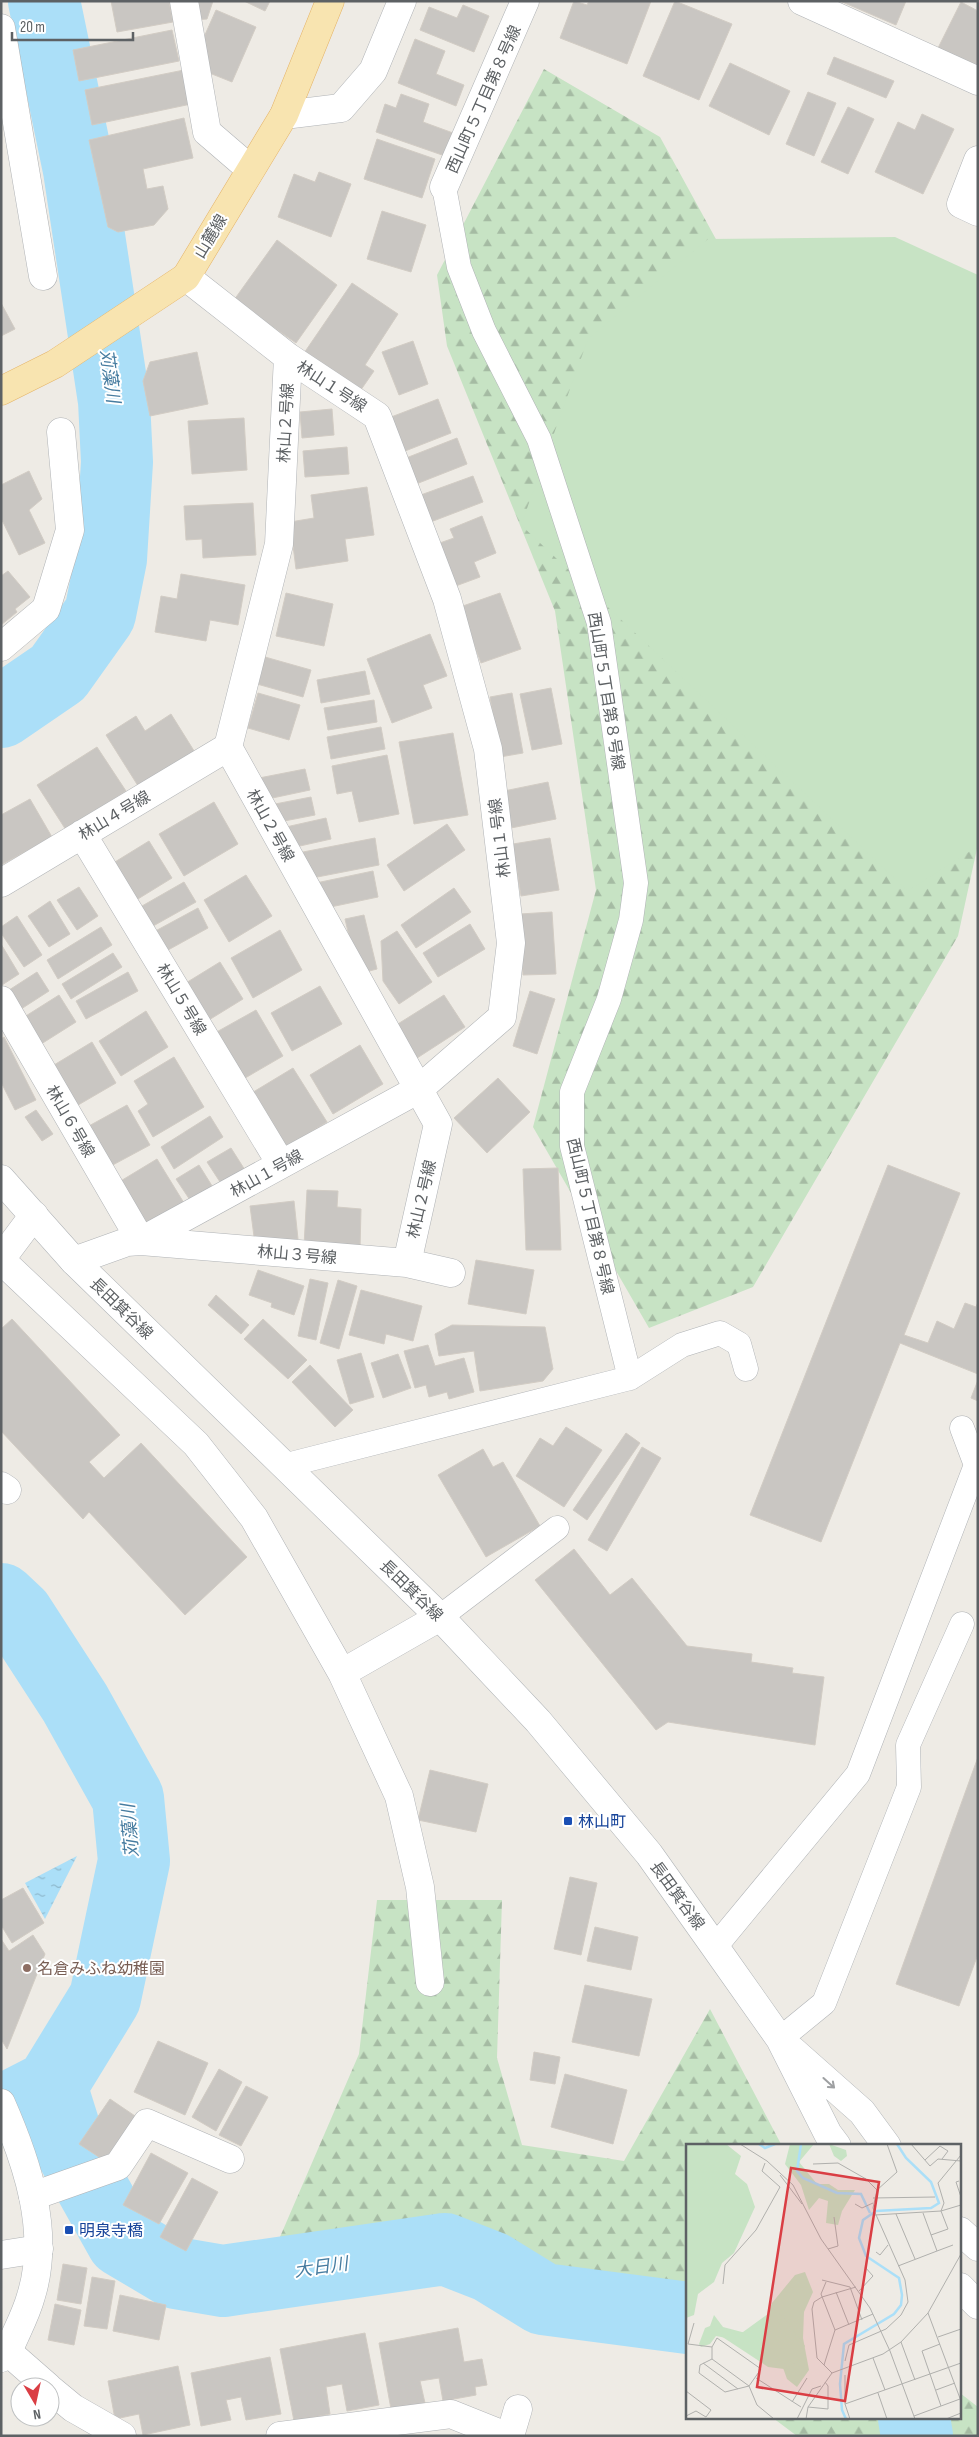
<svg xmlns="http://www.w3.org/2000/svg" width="979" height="2437" font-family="'Sofia Sans Condensed','Noto Sans JP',sans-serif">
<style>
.forest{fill:url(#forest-firs)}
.park{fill:#c7e3c4}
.water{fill:url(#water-ripples)}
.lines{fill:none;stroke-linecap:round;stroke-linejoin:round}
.river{stroke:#abdff8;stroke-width:72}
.building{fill:#c9c6c2;stroke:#d2ccc4}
.lane-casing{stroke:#b0b3b6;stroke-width:25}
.street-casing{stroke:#b0b3b6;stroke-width:29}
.secondary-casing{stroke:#b1b5b8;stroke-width:29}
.primary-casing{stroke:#e5b366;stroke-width:29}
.lane{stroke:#fff;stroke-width:24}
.street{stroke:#fff;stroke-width:28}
.secondary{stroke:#fff;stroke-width:28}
.primary{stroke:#f8e4b0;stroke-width:28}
.oneway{stroke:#9ea0a2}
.transit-dot{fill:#1a4fb4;stroke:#fff;stroke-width:2}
.education-dot{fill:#8d6e63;stroke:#fff;stroke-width:2}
.labels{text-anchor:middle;stroke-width:4;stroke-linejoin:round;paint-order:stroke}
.street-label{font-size:16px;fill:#5d6164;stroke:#fff}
.transit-label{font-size:16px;fill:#164399;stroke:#fff;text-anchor:start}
.education-label{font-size:16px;fill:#785e54;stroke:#fff;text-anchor:start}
.water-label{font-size:18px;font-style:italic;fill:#467ca0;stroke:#fff}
.inset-river{fill:none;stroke:#abdff8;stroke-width:2.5}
.inset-road{fill:none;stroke:#b0b0ad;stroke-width:1}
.view{fill:#da3e44;fill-opacity:0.15;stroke:#da3e44;stroke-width:2.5}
.inset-edge{fill:none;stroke:#5d6164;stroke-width:2.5}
</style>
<defs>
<pattern id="forest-firs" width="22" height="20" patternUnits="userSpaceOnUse" patternTransform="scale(1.25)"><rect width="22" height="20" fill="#c7e3c4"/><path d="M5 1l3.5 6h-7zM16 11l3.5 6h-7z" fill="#a5bba3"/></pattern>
<pattern id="water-ripples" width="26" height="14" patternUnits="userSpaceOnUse" patternTransform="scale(1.25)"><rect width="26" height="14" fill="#abdff8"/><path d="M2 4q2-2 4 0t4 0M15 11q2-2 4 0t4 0" fill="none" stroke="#8eb8cc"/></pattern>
</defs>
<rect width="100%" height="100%" fill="#eeebe5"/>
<path class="forest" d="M544,69L660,137L746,294L978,603V844L958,936L753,1287L649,1328L533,1127L596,890L555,611L447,346L437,275Z
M377,1900H502L497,2058L522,2145L624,2161L710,2009L782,2146H688V2326L671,2306L545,2328L439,2278L248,2311L359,2054Z
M960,2393L978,2407V2436H797L773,2418H960Z"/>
<path class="park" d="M895,237L978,275V846L908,891L521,525L588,339L708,239Z"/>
<path class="water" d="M77,1856L45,1919L25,1883Z"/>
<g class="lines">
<path class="river" d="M1,712L58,673L100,614L111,559L117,462L114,401L79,170L44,1
M1,1599L18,1615L75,1703L128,1798L134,1861L105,1998L51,2086L6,2109
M51,2086L71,2150L122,2241L176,2273L223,2281L445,2249L491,2267L543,2299L688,2318
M914,2418L917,2436"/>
</g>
<path class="building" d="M111,1H169L173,22L117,32Z
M191,1H213L207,19L193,20Z
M244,1H270L265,11Z
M574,1L587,5L589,1H651L627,64L560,38Z
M675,1L732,24L699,100L643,76Z
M840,1H906L896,25Z
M961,2L978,11V70L937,50Z
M463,5L489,16L474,52L420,30L429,7L457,18Z
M216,10L256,27L232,82L207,72L200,46Z
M172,30L179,61L79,81L73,50Z
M415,39L445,51L436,74L464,85L456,106L398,83Z
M834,57L894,81L886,98L827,74Z
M730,63L790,91L769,135L709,106Z
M184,70L191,104L92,125L85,90Z
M808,92L836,103L814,156L786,144Z
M401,94L429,104L423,122L453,133L445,156L376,132L385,104L396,108Z
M848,107L874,119L848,174L821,162Z
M922,114L954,129L923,194L875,172L898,122L915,130Z
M184,118L193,158L143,169L147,189L163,186L168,209L154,225L118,232L108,227L89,140Z
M377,139L435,159L422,198L364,179Z
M319,172L351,184L331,237L278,217L294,174L315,182Z
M382,211L426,225L411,272L367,259Z
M277,240L337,285L296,343L234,300Z
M352,283L398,314L365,365L374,371L358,394L302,356Z
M1,303L15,329L1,336Z
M413,341L428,384L399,395L382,352Z
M197,352L208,404L150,416L143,381L150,362Z
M438,399L451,433L400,453L386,419Z
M332,409L334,435L302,438L300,412Z
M244,418L247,470L192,474L188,421Z
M457,438L467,464L411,486L401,460Z
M347,447L349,474L305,477L303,451Z
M29,471L42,499L29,510L45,543L19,555L1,518V485Z
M473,476L483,502L428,523L418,496Z
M367,487L374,535L345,539L348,561L296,569L290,522L314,518L311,495Z
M253,503L256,555L203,558L202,539L186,540L184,506Z
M482,516L496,553L474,562L480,577L453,587L437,544L454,538L450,529Z
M8,571L30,597L15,609L17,612L1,625V576Z
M181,574L245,585L238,625L210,620L206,641L155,632L161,596L177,599Z
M286,593L333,604L324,646L276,636Z
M500,593L521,649L481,663L460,607Z
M430,634L447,676L423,685L432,708L392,723L367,659Z
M265,657L311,670L303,697L257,684Z
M365,671L370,694L321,703L317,680Z
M551,688L562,744L532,750L520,694Z
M258,693L300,705L289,740L248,728Z
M512,693L523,753L500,757L490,697Z
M374,700L377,722L328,730L324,708Z
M171,714L196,754L140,789L106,735L136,716L145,731Z
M381,727L385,749L331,759L327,737Z
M453,733L468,815L414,824L399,742Z
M97,747L126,791L66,830L37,785Z
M387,755L399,814L359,822L352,791L337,794L332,766Z
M305,769L310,790L263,800L259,778Z
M548,782L556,819L511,828L504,791Z
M311,797L315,815L274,823L270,805Z
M30,799L52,837L1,865V815Z
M214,802L238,844L184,876L159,834Z
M326,818L331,839L291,848L286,827Z
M447,824L465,850L404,891L387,865Z
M375,838L379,865L307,879L303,852Z
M550,838L559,890L521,896L513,844Z
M149,841L172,878L133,902L110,865Z
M373,871L378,897L321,909L316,883Z
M246,875L272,916L229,942L204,900Z
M184,882L196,902L146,930L135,910Z
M79,887L98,916L77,930L57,900Z
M454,888L471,912L416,948L401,925Z
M50,901L70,934L49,947L28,916Z
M198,908L208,928L159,955L148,935Z
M552,912L556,974L523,975L520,914Z
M364,915L377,969L358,974L345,919Z
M17,916L42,955L24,967L1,933V927Z
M470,924L485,949L438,977L423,953Z
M101,927L112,945L58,979L47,960Z
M280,930L302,970L253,998L231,958Z
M397,931L432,982L399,1004L383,981L381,941Z
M1,944L19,974L2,985L1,984Z
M113,953L122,967L71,999L62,984Z
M220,962L243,999L204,1023L181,986Z
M37,972L49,991L18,1011L6,992Z
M128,972L138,991L86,1019L76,1001Z
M320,986L342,1024L292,1051L271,1013Z
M530,991L555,999L537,1054L513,1046Z
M59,995L76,1022L38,1046L21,1019Z
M444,995L465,1027L414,1060L393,1027Z
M256,1010L283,1056L240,1081L213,1034Z
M146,1011L168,1047L121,1076L99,1041Z
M4,1037L36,1100L15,1110L1,1082V1039Z
M92,1042L116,1083L73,1108L49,1068Z
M360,1045L383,1084L333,1114L310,1075Z
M174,1057L204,1107L153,1137L138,1111L148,1104L134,1081Z
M293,1068L327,1122L283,1149L250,1094Z
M498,1078L530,1112L487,1153L454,1118Z
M127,1105L150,1145L109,1167L87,1127Z
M36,1110L53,1134L42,1141L25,1117Z
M210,1116L223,1137L174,1169L161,1147Z
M231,1148L245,1170L222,1185L207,1162Z
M157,1159L184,1203L146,1226L119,1182Z
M199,1165L214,1189L192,1203L176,1179Z
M888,1165L960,1193L904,1335L928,1343L937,1321L954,1329L965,1303L976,1307L978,1302V1374L900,1343L821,1542L750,1515Z
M558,1168L561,1250H526L523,1169Z
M307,1190L338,1191L337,1207L361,1209L360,1249L304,1246Z
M294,1201L298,1239L255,1244L250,1206Z
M476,1260L534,1270L526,1314L468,1304Z
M258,1270L304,1286L294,1315L271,1307L272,1303L249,1295Z
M310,1279L328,1283L316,1340L298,1336Z
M338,1280L357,1286L339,1349L320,1343Z
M361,1290L422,1306L413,1341L386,1334L384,1344L349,1335Z
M216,1295L249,1325L241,1334L208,1305Z
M12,1319L120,1435L89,1462L104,1478L141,1443L247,1557L185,1615L89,1512L83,1519L1,1431V1329Z
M263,1319L307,1360L288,1379L244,1339Z
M452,1325L545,1327L553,1369L543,1381L480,1391L474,1351L439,1356L435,1334Z
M428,1345L435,1366L464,1358L474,1392L449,1399L447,1392L429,1397L426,1385L415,1388L404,1351Z
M361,1353L374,1397L350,1404L337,1360Z
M398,1354L411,1388L383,1398L371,1363Z
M310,1365L353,1410L335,1427L292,1382Z
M978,1380V1401L971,1398Z
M566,1427L602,1450L564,1507L516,1476L540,1438L553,1446Z
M626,1433L640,1443L587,1520L573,1510Z
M642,1447L661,1458L607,1551L588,1540Z
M483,1449L493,1467L503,1462L540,1526L486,1557L438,1475Z
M574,1549L610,1595L632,1578L687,1646L752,1654L751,1662L793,1668L792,1673L824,1677L815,1745L668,1722L656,1730L535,1580Z
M978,1757V1954L959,2006L896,1984Z
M430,1770L488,1784L476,1832L418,1820Z
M570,1877L597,1883L581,1955L554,1949Z
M23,1888L44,1923L12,1943L1,1925V1900Z
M595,1927L638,1937L631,1970L587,1961Z
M33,1935L45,1954L7,2049L1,2039V1939L9,1951Z
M585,1985L652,1999L639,2056L572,2042Z
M158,2041L208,2063L185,2115L134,2092Z
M534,2052L560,2057L555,2084L530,2080Z
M219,2069L242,2082L216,2131L192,2117Z
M565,2074L627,2090L613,2144L551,2127Z
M246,2086L268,2097L241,2146L219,2135Z
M110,2099L138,2118L108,2163L79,2144Z
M151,2153L188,2173L159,2224L123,2205Z
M192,2178L218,2192L186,2251L160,2237Z
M63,2264L87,2268L81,2304L57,2300Z
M92,2277L115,2281L107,2329L84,2326Z
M120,2295L166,2305L159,2340L113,2331Z
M55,2304L81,2310L74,2345L48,2340Z
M458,2328L464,2362L482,2359L487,2385L475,2387L476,2395L443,2401L439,2378L420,2381L425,2403L391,2409L379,2343Z
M365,2333L379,2405L347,2411L342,2384L326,2387L330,2414L294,2421L280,2349Z
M270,2357L281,2414L246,2420L241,2397L226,2400L231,2420L201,2426L191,2373Z
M178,2366L190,2425L143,2435L139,2414L115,2419L108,2381Z"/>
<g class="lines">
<defs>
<path id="lane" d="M444,187L459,267L484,331L539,439L599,623L636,883L631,920L609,999L572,1092V1146L630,1378
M283,1466L630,1378L682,1345L720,1333L739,1344L746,1369
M440,1617L557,1528
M715,1947L858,1774L976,1465L962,1428
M780,2039L824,2003L909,1787L908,1745L962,1624"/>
<path id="street" d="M184,1L207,132L250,169
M802,1L978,81
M1,28L43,276
M284,115L341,108L373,71L402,1
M978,160L961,204L978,212
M444,187L525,1
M288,357L279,544L228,747L438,1124L407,1263
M1,647L46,609L70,530L61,432
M82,834L281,1164
M1,883L228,747
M1,1000L141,1241L407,1263L451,1273
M1,1259L34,1215
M1,1260L196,1444L254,1518L342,1673L399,1796L420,1887L430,1982
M74,1261L127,1242L141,1241L419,1089L502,1017L511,943L488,749L447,599L377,416L288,357L186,277
M1,1486L7,1490
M342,1673L440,1617
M33,2196L118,2166L147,2123L230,2159
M1,2255L39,2249
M8,2352L48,2387
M50,2389L73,2408L122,2436
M280,2436L451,2414L506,2436
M510,2436L518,2409"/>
<path id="secondary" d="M1,1179L74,1261L440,1617L538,1721L649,1854L715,1947L780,2039L828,2134L837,2146
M792,2050L862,2112L887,2146
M1,2103C27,2162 51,2232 31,2296C26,2315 15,2334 8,2352L1,2358
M960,2231L978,2247
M960,2287L978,2305"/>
<path id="primary" d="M1,391L55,364L186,277L284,115L330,1"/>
</defs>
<use href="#lane" class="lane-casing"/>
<use href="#street" class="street-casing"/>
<use href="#secondary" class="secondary-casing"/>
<use href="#primary" class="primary-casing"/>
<use href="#lane" class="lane"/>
<use href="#street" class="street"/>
<use href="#secondary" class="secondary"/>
<use href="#primary" class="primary"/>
</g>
<defs><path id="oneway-shaft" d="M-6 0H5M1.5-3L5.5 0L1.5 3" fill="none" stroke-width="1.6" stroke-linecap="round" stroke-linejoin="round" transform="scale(1.25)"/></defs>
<use class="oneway" href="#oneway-shaft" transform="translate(829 2083) rotate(42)"/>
<g class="transit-dot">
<rect x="563" y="1816" width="10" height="10" rx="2.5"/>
<rect x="64" y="2225" width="10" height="10" rx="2.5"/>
</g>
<circle class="education-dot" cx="27" cy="1968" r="5"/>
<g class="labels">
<g class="street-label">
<text transform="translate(483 99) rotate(-66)" y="6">西山町５丁目第８号線</text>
<text transform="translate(210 236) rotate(-59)" y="6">山麓線</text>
<text transform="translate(332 386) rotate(33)" y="6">林山１号線</text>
<text transform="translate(285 423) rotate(-87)" y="6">林山２号線</text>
<text transform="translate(607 691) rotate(81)" y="6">西山町５丁目第８号線</text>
<text transform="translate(114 815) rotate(-31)" y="6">林山４号線</text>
<text transform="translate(271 825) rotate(61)" y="6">林山２号線</text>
<text transform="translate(499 838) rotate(-97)" y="6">林山１号線</text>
<text transform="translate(182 999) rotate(59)" y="6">林山５号線</text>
<text transform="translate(71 1121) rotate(60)" y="6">林山６号線</text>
<text transform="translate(266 1173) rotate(-29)" y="6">林山１号線</text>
<text transform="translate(421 1199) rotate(-77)" y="6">林山２号線</text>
<text transform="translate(591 1216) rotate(77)" y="6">西山町５丁目第８号線</text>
<text transform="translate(297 1254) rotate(5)" y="6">林山３号線</text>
<text transform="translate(122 1308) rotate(44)" y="6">長田箕谷線</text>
<text transform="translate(412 1590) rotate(44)" y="6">長田箕谷線</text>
<text transform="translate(678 1895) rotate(54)" y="6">長田箕谷線</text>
</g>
<g class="transit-label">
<text x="578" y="1827">林山町</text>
<text x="79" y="2236">明泉寺橋</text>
</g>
<g class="education-label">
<text x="37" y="1974">名倉みふね幼稚園</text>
</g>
<g class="water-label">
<text transform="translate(110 376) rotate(82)" y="6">苅藻川</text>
<text transform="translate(130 1831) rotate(-95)" y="6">苅藻川</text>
<text transform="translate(321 2267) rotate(-8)" y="6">大日川</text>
</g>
</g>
<g transform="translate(686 2144)">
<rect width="275" height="275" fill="#eeebe5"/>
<path d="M0,0H40L55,12L49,30L61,40L69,63L48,109L36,119L28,138L12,150L8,171L0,174ZM104,0H128L113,18L131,40H143L152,46H169L156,67L152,81L140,79L142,57L133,54L123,66L115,41L99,20ZM143,0L160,6L161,12L155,17L148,12ZM119,128L127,148L118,168L117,194L123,226L111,243L101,235L80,176L86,159L109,131ZM28,171L37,183L71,192L56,197L30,192L24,200L15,203L13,200L19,184L24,182Z" fill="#c7e3c4"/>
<path d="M90,164L119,202L111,218L98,225L82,223L35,192L57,188Z" fill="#c7e3c4"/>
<path class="inset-river" d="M73,0L79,4L89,0M115,0L111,27L117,34L151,49L175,50L184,69M160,275L156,266L154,240L158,200L208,170L215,161L216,151L213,134L180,112L173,94L177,76L190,67L245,64L253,59L245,38L220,14L211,0"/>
<path class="inset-road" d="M54,0L81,17L107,41L135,95L184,164L204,207L229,275M225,0L244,22L252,15L275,17M239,16L254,2L262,7L256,15M127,20L152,19L180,35M94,31L116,60M147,31L180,35L191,46M273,37L270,38L275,53M187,54L249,53M169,60L176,64L187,59M210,70L229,115M189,71L255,67L258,59L252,39L275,11M245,91L262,85L255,67L275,61M142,105L152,102L148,73M251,107L267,101M190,108L194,111L202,101M212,122L251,107L237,69M136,136L164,143L176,176M37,140L39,121L70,86L94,43L76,27L79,19M173,147L187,132L179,123M150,148L163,181M242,169L275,257M8,179L2,200L26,203M149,186L187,170M252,193L275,185M215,198L229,236M254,200L236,207L255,262M187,214L199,246M26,215V203L31,194L75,225L63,242M26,215L14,221L13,229L39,248L63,242M26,215L63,242M159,217L163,201L200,185L215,171L222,158L219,136L187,64L191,46L211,28L201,0M17,219L52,245M138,221L149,186L135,150L140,138M146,229L131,214L126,165L128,158L136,153L170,143M159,231V260L164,275M70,234L115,263M63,242L71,261L88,275M250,246L269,239M0,247L25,266L20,273L10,267L0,272M192,249L201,275M106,258L121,234M159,260L275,219M122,263L142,265V242L139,238M228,272L274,255M111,275L126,245L135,242M120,275L122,263L146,229L197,210L215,198L242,169L275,110M126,275H146M260,275L275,269"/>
<path class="view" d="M105,24L193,38L159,257L71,243Z"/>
<rect width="275" height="275" class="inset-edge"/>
</g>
<rect width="979" height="2437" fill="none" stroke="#5d6164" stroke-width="5"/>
<g transform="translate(35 2402) rotate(171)"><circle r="24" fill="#ffffff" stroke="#bec0c1"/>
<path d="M0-4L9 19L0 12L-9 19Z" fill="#da3e44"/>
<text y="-8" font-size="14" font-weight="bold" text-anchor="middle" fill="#5d6164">N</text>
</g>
<path d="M12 32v8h121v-8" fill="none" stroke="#5d6164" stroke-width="2.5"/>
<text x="20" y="32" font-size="15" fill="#5d6164" stroke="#ffffff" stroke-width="4" paint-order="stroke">20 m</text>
</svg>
